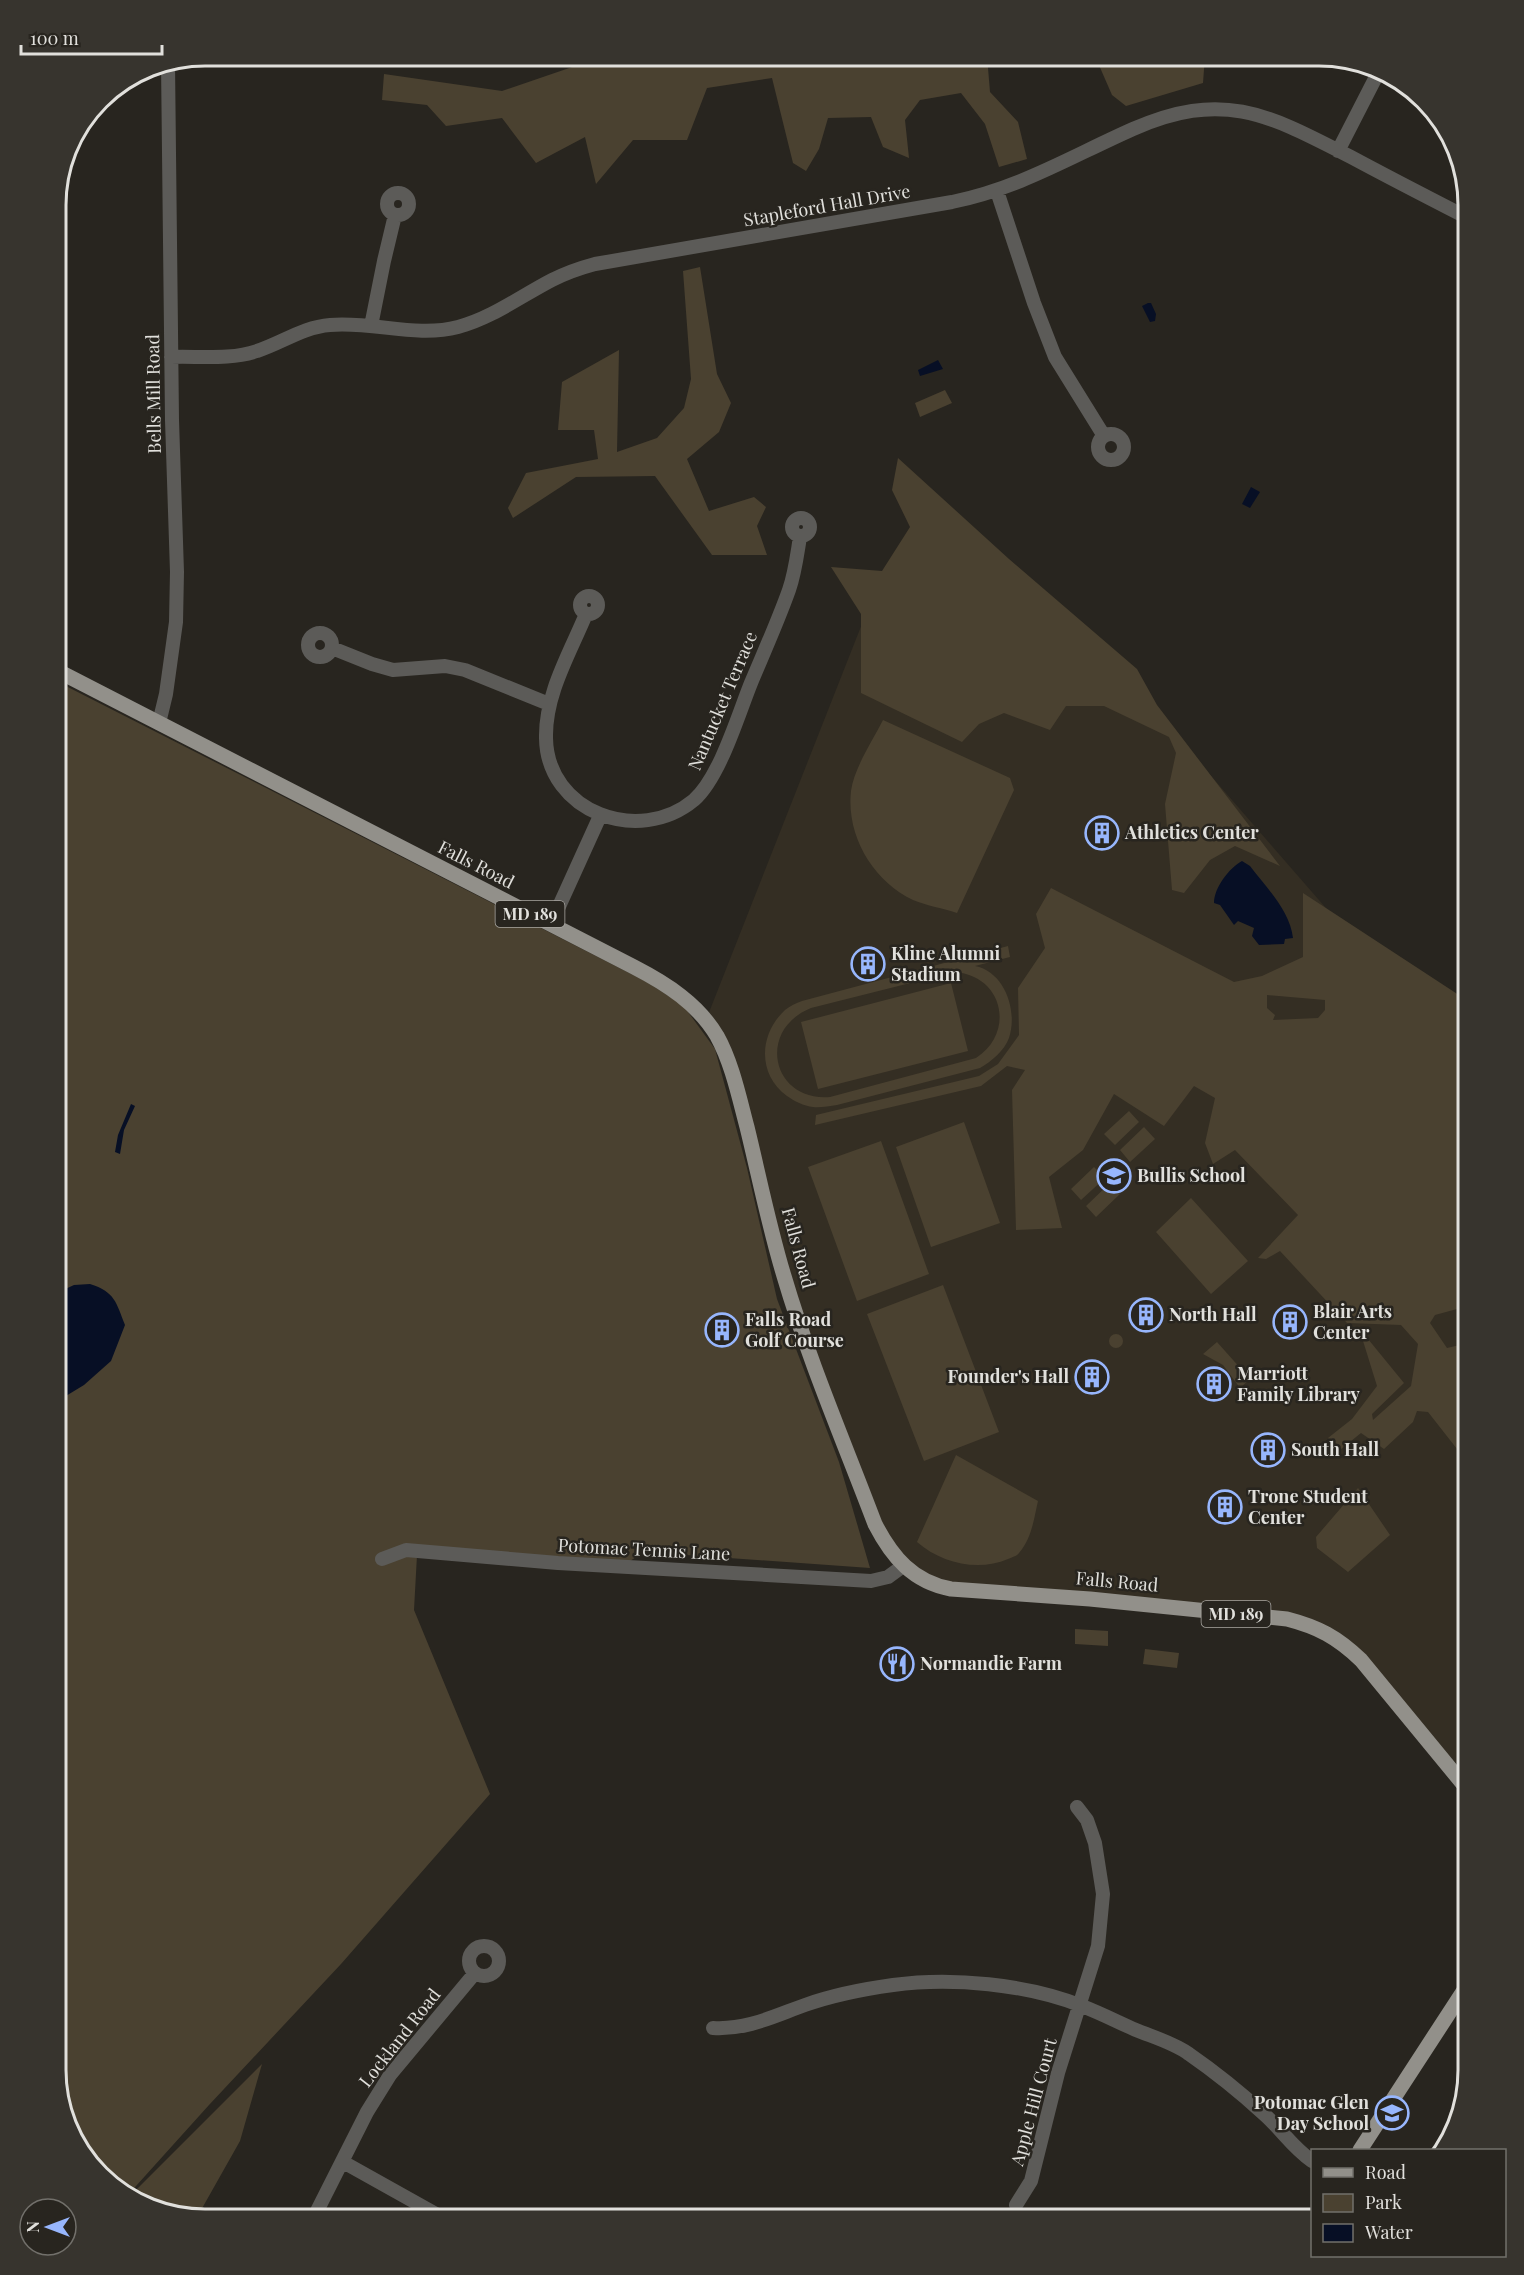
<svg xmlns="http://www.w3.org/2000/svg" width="1524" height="2275" font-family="'Playfair Display',serif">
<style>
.built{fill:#342e23}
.green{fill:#4a4130;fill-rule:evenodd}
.water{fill:#070f25}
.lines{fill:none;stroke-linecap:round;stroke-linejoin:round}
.minor{stroke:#5c5b58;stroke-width:14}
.major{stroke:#92908a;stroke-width:15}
.labels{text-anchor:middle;stroke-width:5;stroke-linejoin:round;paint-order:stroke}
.shield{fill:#28251f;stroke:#aaa8a3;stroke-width:1.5}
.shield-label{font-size:16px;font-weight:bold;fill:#e1e0dc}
.street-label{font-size:18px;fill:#e1e0dc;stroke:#28251f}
.poi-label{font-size:18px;font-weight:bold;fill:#e1e0dc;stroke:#28251f;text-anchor:start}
.rim{fill:none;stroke:#e1e0dc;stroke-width:3}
</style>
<rect width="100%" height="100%" fill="#28251f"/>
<path class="built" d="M871,601L1152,708L1359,946L1468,1009V1776L1361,1660L1311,1625L951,1589L895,1558L801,1331L740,1101L706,1020Z"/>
<path class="green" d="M578,56H987L990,92L1018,122L1027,159L999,167L985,124L961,93L920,100L905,120L909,158L883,147L871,117L828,118L819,149L806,171L793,163L772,78L707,88L687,140H633L596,184L585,137L536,163L502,118L446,126L427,105L382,100L384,74L502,91L578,65Z
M1095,56H1205L1203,83L1126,106L1112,95Z
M700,267L717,374L731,403L719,432L687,459L709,511L754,497L766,507L757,526L767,555H712L655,476L576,477L513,518L508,508L526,473L598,459L594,430H558L562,382L619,350L617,452L657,438L684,408L691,379L683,271Z
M945,390L952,403L920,417L915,403Z
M898,458L1009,559L1137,669L1157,705L1280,866L1235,846L1210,860L1184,893L1172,890L1165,804L1176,753L1169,737L1104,706H1066L1050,730L1004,713L979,724L962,742L861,693V614L831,567L882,571L910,527L892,490Z
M56,681L645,981L683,1005L715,1049L747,1168L777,1299L839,1462L870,1568L644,1552L616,1570L417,1555L414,1610L490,1794L341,1964L209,2105L127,2196L122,2194L75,2144L56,2070Z
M883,720L1010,778L1014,790L957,913C943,908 927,906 913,900C873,881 846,836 851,791C854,768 873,740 883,720Z
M1051,888L1234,982L1262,976L1303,957V893L1468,1001L1465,1086L1468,1145V1306L1435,1315L1430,1323L1447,1348L1468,1343V1416L1463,1419L1468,1433V1463L1428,1412L1417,1411L1413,1422L1384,1449L1361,1433L1340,1450L1328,1438L1352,1419L1377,1386L1359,1328L1404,1383L1372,1414L1373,1420L1411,1386L1418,1344L1401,1325L1347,1323L1280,1251L1266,1259L1258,1258L1298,1215L1235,1150L1213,1164L1205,1143L1215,1098L1194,1086L1164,1126L1114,1094L1083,1150L1049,1177L1062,1228L1016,1230L1012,1090L1025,1070L1007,1066L981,1086L815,1125L816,1115L979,1076L998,1064L1019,1035L1018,988L1045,948L1036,914ZM1267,995L1325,1000V1010L1318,1018L1273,1020L1275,1015L1267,1008Z
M1008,946L1010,957L975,966C1005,972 1018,1011 1009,1038C1004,1051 992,1061 980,1068L837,1105C829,1106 820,1108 813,1107C804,1106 794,1101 787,1096C757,1074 759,1034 785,1010C790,1006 796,1003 802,1001ZM954,972C1003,975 1016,1032 976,1058L830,1097C772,1102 756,1030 811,1008Z
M951,983L968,1051L818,1089L801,1022Z
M1129,1111L1139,1122L1115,1145L1104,1134Z
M964,1122L1000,1223L931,1247L896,1147Z
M1144,1127L1155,1139L1130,1162L1120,1150Z
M881,1141L929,1274L857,1301L808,1167Z
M1094,1167L1105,1178L1081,1200L1071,1189Z
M1110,1183L1120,1194L1096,1217L1086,1206Z
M1191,1198L1248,1261L1211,1294L1156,1232Z
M943,1285L999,1432L924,1461L867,1314Z
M1109 1341a7 7 0 1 1 14 0a7 7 0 1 1-14 0Z
M1217,1342L1250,1379L1240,1388L1223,1365L1203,1354Z
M956,1455L1038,1501C1034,1518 1032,1538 1019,1553C1017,1556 1012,1557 1008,1559C978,1572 941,1563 917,1542Z
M1358,1488L1390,1535L1348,1572L1317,1548L1316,1537Z
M1075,1629L1108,1631V1646L1075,1644Z
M1145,1649L1179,1653L1177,1668L1143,1664Z
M262,2064L240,2141L196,2219L129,2197Z"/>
<path class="water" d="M1148,303H1151L1156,314L1155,321L1150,322L1142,306Z
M938,360L943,369L920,376L918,370Z
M1251,487L1260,492L1250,508L1242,504Z
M1242,861L1250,866C1266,887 1290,911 1293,938L1285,939L1284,944L1259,945L1252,936L1254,928L1238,921L1234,925L1220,905L1214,903C1214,888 1229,868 1242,861Z
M131,1104L135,1106L124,1130L120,1154L115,1152L118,1135Z
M90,1284C115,1292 116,1302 125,1325L111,1361L84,1385L56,1402V1319L61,1291L74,1285Z"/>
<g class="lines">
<path class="minor" d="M1338,151L1378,73
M997,191L1034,303L1055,357L1104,436
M387 204a11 11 0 1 1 22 0a11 11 0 1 1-22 0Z
M371,326L384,261L395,215
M171,357C199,356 231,360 257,351C282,343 303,327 330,325C373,321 416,338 458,327C492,318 521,296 552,280C566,273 580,268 595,264L952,202C1020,188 1070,157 1133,129C1224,89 1269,115 1351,157C1390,178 1429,198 1468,218
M1098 447a13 13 0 1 1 26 0a13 13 0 1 1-26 0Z
M792 527a9 9 0 1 1 18 0a9 9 0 1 1-18 0Z
M580 605a9 9 0 1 1 18 0a9 9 0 1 1-18 0Z
M586,614C570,653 545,694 546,738C547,812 639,846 694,800C720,777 738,715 751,683C764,652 778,621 789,590C795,573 797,555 800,537
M308 645a12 12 0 1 1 24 0a12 12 0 1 1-24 0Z
M332,648L372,664L393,670L445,666L465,670L549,704
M159,723L166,694L176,622L177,572L172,420L168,63
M551,924L600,816
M382,1559L406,1550L558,1563L871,1581L888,1577L903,1566
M469 1961a15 15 0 1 1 30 0a15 15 0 1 1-30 0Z
M713,2028C747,2030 774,2016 805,2005C833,1995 864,1989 893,1985C951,1977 1027,1984 1082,2006C1100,2013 1118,2022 1136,2030C1153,2037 1174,2043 1189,2054C1215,2072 1241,2093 1264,2114C1282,2130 1292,2147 1312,2161
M343,2162L445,2219
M1016,2205L1031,2181L1058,2073L1098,1946L1103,1894L1095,1843L1087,1820L1077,1807
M313,2219L367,2112L390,2075L475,1973"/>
<path class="major" d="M56,670L634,967C667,984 698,1004 717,1036C732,1063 739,1097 747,1127C759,1176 769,1227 784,1276C809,1361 844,1442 875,1524C892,1557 913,1582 951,1589L1090,1599L1287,1619C1318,1627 1337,1637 1361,1660L1468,1790
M1360,2150L1468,1984"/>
</g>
<defs>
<symbol id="building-ring" viewBox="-11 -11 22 22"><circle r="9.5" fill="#28251f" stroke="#97b6fd" stroke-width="1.5"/><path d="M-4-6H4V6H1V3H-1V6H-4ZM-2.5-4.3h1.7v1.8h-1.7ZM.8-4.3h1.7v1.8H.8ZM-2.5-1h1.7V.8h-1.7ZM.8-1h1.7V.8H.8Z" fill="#97b6fd"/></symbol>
<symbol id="school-ring" viewBox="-11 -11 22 22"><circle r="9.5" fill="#28251f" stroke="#97b6fd" stroke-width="1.5"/><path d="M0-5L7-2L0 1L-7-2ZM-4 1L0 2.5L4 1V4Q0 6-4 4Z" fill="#97b6fd"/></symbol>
<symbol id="restaurant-ring" viewBox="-11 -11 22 22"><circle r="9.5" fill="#28251f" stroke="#97b6fd" stroke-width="1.5"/><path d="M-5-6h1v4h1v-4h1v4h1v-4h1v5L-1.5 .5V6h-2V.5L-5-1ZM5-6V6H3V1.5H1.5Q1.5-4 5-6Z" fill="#97b6fd"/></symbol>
</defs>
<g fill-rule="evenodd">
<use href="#building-ring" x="1083" y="814" width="38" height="38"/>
<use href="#building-ring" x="849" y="945" width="38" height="38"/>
<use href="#school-ring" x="1095" y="1157" width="38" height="38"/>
<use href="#building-ring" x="1127" y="1296" width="38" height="38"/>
<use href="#building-ring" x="1271" y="1303" width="38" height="38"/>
<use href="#building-ring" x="703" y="1311" width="38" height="38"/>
<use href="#building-ring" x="1073" y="1358" width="38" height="38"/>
<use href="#building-ring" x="1195" y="1365" width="38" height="38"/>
<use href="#building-ring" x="1249" y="1431" width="38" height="38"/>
<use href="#building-ring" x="1206" y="1488" width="38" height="38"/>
<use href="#restaurant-ring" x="878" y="1645" width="38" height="38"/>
<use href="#school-ring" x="1373" y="2094" width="38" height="38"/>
</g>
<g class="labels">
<g class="shield">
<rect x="495.5" y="901" width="69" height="26" rx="4.5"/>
<rect x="1201.5" y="1601" width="69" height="26" rx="4.5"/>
</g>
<g class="shield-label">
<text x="530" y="920">MD 189</text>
<text x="1236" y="1620">MD 189</text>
</g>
<g class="street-label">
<text transform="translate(827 206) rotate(-10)" y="6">Stapleford Hall Drive</text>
<text transform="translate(154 394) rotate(-91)" y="6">Bells Mill Road</text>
<text transform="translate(723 701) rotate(-67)" y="6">Nantucket Terrace</text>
<text transform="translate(476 865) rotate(27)" y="6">Falls Road</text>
<text transform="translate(798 1248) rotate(75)" y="6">Falls Road</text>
<text transform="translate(644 1550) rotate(3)" y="6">Potomac Tennis Lane</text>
<text transform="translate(1117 1582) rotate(5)" y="6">Falls Road</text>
<text transform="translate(400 2038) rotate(-52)" y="6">Lockland Road</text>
<text transform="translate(1034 2102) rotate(-75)" y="6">Apple Hill Court</text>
</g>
<g class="poi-label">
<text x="1125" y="839">Athletics Center</text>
<text x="891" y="960">Kline Alumni<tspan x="891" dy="21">Stadium</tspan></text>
<text x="1137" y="1182">Bullis School</text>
<text x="1313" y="1318">Blair Arts<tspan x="1313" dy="21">Center</tspan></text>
<text x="1169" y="1321">North Hall</text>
<text x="745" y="1326">Falls Road<tspan x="745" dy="21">Golf Course</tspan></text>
<text x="1237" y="1380">Marriott<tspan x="1237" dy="21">Family Library</tspan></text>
<text x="1069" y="1383" text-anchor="end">Founder's Hall</text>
<text x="1291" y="1456">South Hall</text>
<text x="1248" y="1503">Trone Student<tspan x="1248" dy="21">Center</tspan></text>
<text x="920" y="1670">Normandie Farm</text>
<text x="1369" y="2109" text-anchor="end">Potomac Glen<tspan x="1369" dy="21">Day School</tspan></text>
</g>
</g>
<path d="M0 0H1524V2275H0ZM205 66H1319A139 139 0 0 1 1458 205V2070A139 139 0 0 1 1319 2209H205A139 139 0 0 1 66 2070V205A139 139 0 0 1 205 66Z" fill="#37342e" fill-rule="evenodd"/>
<path class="rim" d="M205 66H1319A139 139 0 0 1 1458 205V2070A139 139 0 0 1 1319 2209H205A139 139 0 0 1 66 2070V205A139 139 0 0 1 205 66Z"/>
<rect x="1311" y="2149" width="195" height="108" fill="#28251f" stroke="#72706b" stroke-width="1.5"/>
<rect x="1323" y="2168" width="30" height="9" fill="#92908a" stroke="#72706b" stroke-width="1.5"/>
<text x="1365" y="2179" font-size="18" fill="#e1e0dc">Road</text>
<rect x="1323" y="2194" width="30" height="18" fill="#4a4130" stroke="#72706b" stroke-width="1.5"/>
<text x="1365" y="2209" font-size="18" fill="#e1e0dc">Park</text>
<rect x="1323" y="2224" width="30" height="18" fill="#070f25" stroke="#72706b" stroke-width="1.5"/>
<text x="1365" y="2239" font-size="18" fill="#e1e0dc">Water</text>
<g transform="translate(48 2227) rotate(270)"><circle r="28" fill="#28251f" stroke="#72706b" stroke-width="1.5"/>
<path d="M0-4.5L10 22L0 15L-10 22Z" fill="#97b6fd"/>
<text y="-9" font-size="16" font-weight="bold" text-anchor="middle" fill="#e1e0dc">N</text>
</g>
<path d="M21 45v9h141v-9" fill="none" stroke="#e1e0dc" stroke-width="3"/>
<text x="30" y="45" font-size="18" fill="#e1e0dc" stroke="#28251f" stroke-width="4.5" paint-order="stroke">100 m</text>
</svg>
